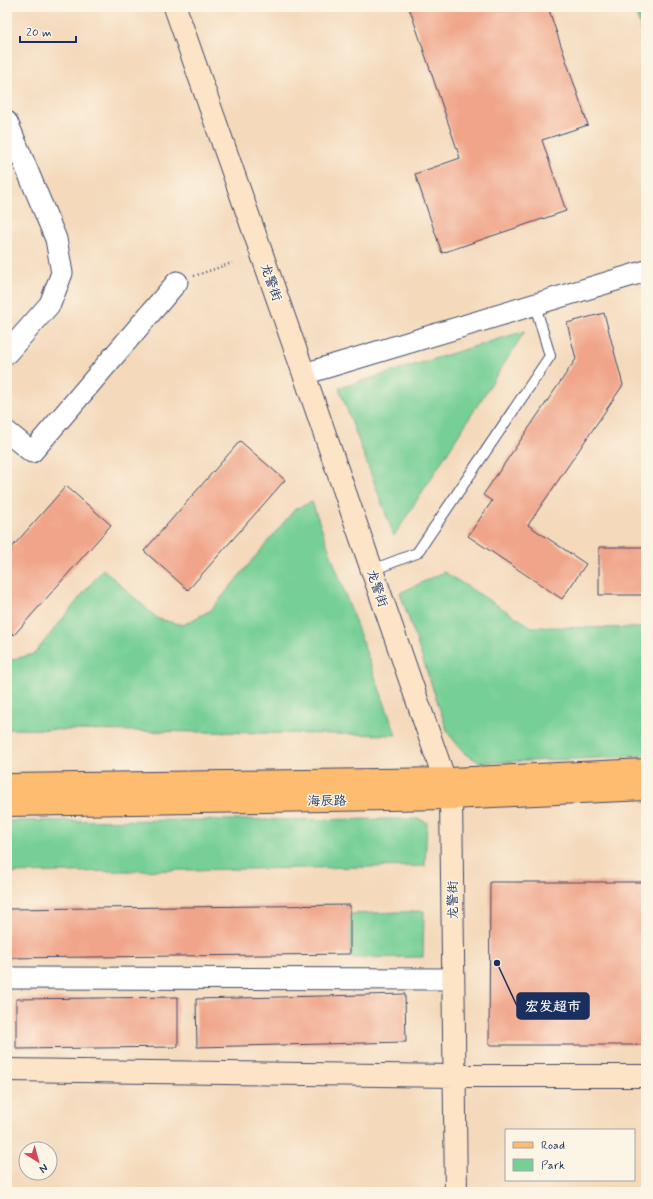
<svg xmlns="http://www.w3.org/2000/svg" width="653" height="1199" font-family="Mynerve,'LXGW WenKai TC',sans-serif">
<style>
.green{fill:#76cf95;stroke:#487f7a}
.forest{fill:#60b27e;stroke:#3e706e}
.building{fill:#f0a489}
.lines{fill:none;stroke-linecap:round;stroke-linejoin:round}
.lane-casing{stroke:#3c486c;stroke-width:12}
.street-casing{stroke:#3c486c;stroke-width:23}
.secondary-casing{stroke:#3c486c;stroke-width:24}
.primary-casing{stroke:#3c486c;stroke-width:24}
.path{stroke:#3c486c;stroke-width:2.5;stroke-dasharray:1 3;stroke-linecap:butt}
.lane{stroke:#fff;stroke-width:10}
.street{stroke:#fff;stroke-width:21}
.secondary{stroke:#fee4c6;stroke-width:22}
.primary{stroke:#fdbc70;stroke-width:22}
.labels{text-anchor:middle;stroke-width:3;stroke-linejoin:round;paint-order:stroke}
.street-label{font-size:13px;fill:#1b2f5e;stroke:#fcf5e5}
.leader{fill:none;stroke:#1b2f5e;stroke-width:1.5}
.callout-dot{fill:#1b2f5e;stroke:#fcf5e5;stroke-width:1.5}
.callout{fill:#1b2f5e;stroke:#1b2f5e;stroke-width:1.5}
.callout-label{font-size:14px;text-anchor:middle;font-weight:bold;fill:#fff}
</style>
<rect width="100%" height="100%" fill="#fcf5e5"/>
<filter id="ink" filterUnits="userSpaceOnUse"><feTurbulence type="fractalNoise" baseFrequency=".025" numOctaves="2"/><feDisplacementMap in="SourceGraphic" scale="8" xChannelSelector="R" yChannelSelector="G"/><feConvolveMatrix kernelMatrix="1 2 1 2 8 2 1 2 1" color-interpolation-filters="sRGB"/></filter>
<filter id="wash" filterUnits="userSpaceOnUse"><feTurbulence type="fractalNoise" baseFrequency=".012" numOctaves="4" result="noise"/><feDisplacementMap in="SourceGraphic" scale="16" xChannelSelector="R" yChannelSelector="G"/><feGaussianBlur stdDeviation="0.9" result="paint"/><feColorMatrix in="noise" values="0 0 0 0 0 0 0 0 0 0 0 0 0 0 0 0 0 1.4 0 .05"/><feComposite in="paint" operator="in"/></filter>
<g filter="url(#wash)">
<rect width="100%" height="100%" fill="#f4d9bb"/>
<path class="green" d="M525,331L394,536L339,388Z
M312,502L396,735L7,729V661L34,654L103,569L158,619L183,625L211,610L295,509Z
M444,572L532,627L646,628V756L481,763L465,754L448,733L400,593Z
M418,819L427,822L425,866L7,873V821Z
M424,911L423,957L350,958V914Z"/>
<path class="forest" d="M633,7H646V33L643,34Z"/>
<g id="blocks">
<path class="building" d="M409,7H548L588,125L542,140L566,211L442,253L415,174L460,158Z
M604,313L623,385L528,525L586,564L562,599L468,536L492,501L483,495L576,359L567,323Z
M240,441L285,480L188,590L144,551Z
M66,486L111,525L14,635L7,628V553Z
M599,547H646V595H599Z
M490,882H646V1045H489Z
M350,905V954L7,958V909Z
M405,994L406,1042L197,1047L196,999Z
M178,997V1047L16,1049V999Z"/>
</g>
</g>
<g filter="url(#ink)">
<use href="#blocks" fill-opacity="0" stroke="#3c486c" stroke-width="1"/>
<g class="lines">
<defs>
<path id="lane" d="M372,570L417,553L550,356L535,305"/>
<path id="street" d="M7,122L56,239L62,273L50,304L7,353
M304,374L646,271
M7,432L32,452L177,282
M7,978L453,979"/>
<path id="secondary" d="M175,7L304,374L451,798L456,1192
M7,1070L455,1076H646"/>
<path id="primary" d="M7,785L450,779L646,770
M7,805L451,798L646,789"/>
</defs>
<use href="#lane" class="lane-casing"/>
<use href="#street" class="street-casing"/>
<use href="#secondary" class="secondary-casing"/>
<use href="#primary" class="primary-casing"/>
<path class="path" d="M194,276L232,263"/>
<use href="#lane" class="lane"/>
<use href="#street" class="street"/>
<use href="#secondary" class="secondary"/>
<use href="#primary" class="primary"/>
</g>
</g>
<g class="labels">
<g class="street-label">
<text transform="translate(272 282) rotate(70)" y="5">龙警街</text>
<text transform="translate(378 588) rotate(71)" y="5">龙警街</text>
<text transform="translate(327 800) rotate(-1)" y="5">海辰路</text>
<text transform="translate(452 900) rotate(-91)" y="5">龙警街</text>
</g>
</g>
<path class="leader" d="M497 963L517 1006"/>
<circle class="callout-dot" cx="497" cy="963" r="4"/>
<rect class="callout" x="517" y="993" width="72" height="26" rx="4"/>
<g class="callout-label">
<text x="553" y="1011">宏发超市</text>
</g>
<rect width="653" height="1199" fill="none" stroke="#fcf5e5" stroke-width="24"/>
<rect x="505" y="1129" width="130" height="52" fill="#fcf5e5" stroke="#a2a6af"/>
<rect x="513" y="1142" width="20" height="6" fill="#fdbc70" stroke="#a2a6af"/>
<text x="541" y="1149" font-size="12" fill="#1b2f5e">Road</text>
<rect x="513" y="1159" width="20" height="12" fill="#76cf95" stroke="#a2a6af"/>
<text x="541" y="1169" font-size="12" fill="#1b2f5e">Park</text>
<g transform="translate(38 1161) rotate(143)"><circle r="19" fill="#fcf5e5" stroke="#a2a6af"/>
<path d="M0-3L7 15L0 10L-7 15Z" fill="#d1495b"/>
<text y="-6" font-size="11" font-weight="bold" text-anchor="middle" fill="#1b2f5e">N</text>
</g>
<path d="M20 36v6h56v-6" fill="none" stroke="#1b2f5e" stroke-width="2"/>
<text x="26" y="36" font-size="12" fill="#1b2f5e" stroke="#fcf5e5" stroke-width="3" paint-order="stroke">20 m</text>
</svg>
